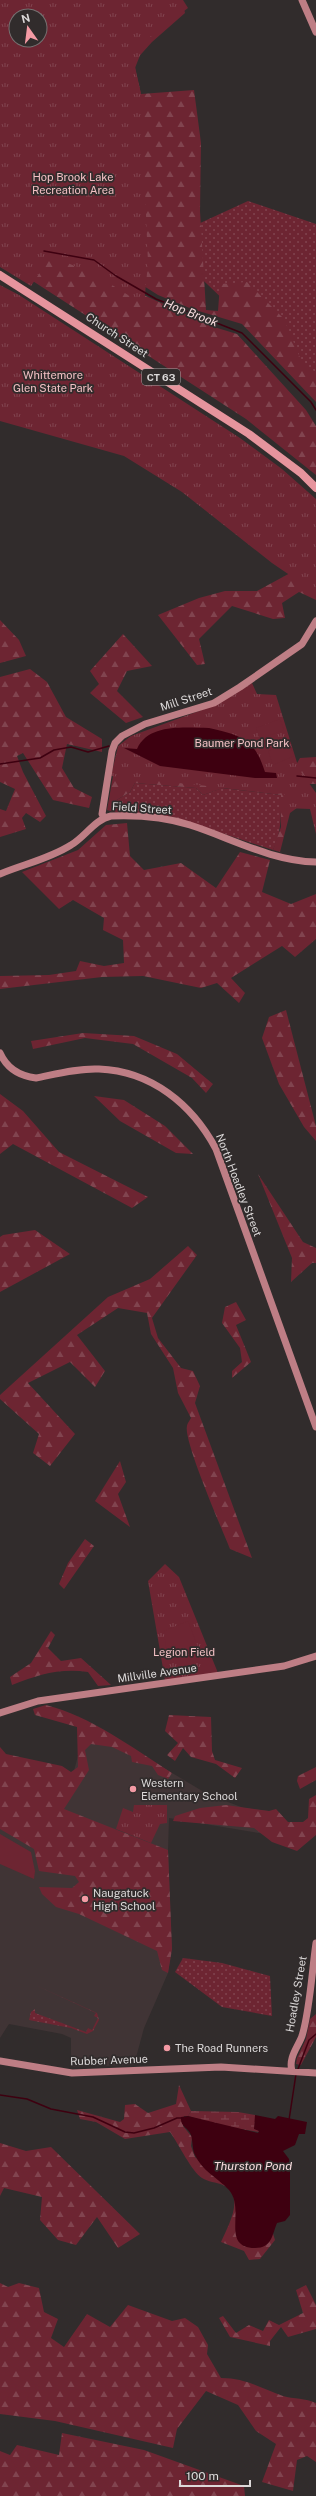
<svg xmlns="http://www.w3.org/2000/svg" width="316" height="2496" font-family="'Public Sans',sans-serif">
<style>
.built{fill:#403435}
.grass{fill:url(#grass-dots)}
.forest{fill:url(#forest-firs);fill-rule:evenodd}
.wetland{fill:url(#wetland-marsh)}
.park{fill:url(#park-tufts);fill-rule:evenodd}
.garden{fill:#6d2532}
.water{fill:#3e0010}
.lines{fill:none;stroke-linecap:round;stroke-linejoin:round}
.stream{stroke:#3e0010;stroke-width:1.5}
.secondary{stroke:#be7e85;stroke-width:7}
.primary{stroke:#e6949d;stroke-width:8}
.poi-dot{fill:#f49aa4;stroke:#312c2c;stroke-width:1.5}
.labels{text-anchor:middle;stroke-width:3.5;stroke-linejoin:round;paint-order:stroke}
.shield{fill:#312c2c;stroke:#a9a5a5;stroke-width:1}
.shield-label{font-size:10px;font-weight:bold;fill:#dcd9d9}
.park-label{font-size:11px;fill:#f3c0c4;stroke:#312c2c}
.street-label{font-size:11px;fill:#dcd9d9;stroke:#312c2c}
.poi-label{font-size:11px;fill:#dcd9d9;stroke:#312c2c;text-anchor:start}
.water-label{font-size:12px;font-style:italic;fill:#f7dcde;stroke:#312c2c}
</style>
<defs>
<pattern id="grass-dots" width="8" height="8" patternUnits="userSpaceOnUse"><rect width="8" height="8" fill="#6d2532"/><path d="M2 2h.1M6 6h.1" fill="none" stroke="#81444f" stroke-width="1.8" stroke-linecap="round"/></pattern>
<pattern id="forest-firs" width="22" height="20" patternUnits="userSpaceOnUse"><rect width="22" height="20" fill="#6d2532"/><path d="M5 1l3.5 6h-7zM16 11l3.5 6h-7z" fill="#81444f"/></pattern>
<pattern id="wetland-marsh" width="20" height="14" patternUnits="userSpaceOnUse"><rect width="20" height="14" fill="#6d2532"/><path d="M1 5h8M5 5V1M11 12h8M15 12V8" fill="none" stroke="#81444f"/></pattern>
<pattern id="park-tufts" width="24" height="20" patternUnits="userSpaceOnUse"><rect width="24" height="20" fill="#6d2532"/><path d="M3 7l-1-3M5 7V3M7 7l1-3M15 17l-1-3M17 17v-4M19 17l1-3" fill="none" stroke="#81444f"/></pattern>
</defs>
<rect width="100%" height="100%" fill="#312c2c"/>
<path class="built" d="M87,1722L209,1795L244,1808L269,1811L265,1834L169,1818L168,1850L172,1949L168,1973L144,2028L134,2065L71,2067V2038L62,2034L9,2024L0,2038V1761L71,1782Z"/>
<path class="grass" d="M248,201L316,224V388L186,264L198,224Z
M135,783L196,788L203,795L222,788L281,795C281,814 282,832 273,850L173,817L114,812L115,801L130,792Z
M183,1958L222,1963L270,1976L272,2016L222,2007L175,1972Z
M33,1984L97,2013L99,2020L93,2031L87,2034L71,2028L29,2020L31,2012L35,2009V2013L86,2032L88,2028L92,2030L98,2018L94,2016L96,2013Z"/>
<path class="forest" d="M0,0L105,16L182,0L185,13L152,42L134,62L141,94L194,90L201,143L200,211L206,310L218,311L220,284L247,282L284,319L303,365L316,372V402L242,324L192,309L158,295L117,269L52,247ZM16,16H40V40H16Z
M43,253L90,263L137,292L214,327L237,334L306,410L316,426V475L246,419L25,276Z
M316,559V600L299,592L282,603L285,618L273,619L232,606L199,639L205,664L197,665L158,615L199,598L225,591H257Z
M0,620L19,640L26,656L0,663Z
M123,634L152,666L127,671L117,691L143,717L126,723L90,693L99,684L90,671Z
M30,669L47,682L66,717L102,739V752L67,744L62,768L74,788L92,797L89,808L53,800L23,753L17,756L23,772L46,816L40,822L26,813L22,818L26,829L0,837V809L6,811L15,789L0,782V677Z
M117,754L284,786L300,758L316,757V784H305V802L290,813L280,852L273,850L281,827V795L223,788L203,795L196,788L135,783L130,792L115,801L114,812L107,810Z
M127,823L130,856L144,870L181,863L216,888L240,852L270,860L262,892L291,904L316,894V939L295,957L282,946L231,978L245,993L239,1003L217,983L201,988L143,976L102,977L0,989V976L49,975L76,971L80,961L104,966L124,963L123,940L103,930L104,918L73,900L59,909L22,872L78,850L106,825Z
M286,1010L316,1126V1141L304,1127L279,1084L262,1038L269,1017Z
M83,1033L134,1036L177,1054L213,1084L206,1093L192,1078L133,1044L85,1038L33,1049L31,1041Z
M0,1094L23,1111L59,1152L148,1197L132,1208L13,1144L0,1154Z
M94,1096L124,1100L165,1126L193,1154L176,1153L120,1121Z
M258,1174L303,1242L316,1248V1263H312L291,1282L292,1258Z
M35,1230L70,1254L0,1292V1237L3,1235Z
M188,1246L197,1255L152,1318L158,1338L181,1368L193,1371L200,1386L195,1403L252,1558L230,1549C222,1529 183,1440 187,1426C187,1424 190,1420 191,1418L178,1393L173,1368L151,1334L147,1313L118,1308L77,1335L105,1371L95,1387L70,1362L28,1383L75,1434L50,1466L33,1453L39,1434L0,1399V1395L108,1297L150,1279Z
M236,1302L246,1320L236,1325L251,1362L232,1378V1371L242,1362L240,1348L222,1323L225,1307Z
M120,1461L126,1482L118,1494L130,1527L95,1501Z
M85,1539L94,1546L64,1589L59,1584L68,1563Z
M51,1631L55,1635L48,1648L61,1661L81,1658L111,1685L98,1686L88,1672C59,1668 38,1675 12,1685L10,1677L31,1663Z
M46,1705C92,1717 131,1747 172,1773L168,1779L158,1775L152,1766L132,1762L131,1756L112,1747L91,1744L85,1750L89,1770L64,1809L168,1850L172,1949L168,1973L162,1970L157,1951L79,1914L56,1907L42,1894L39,1887L72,1888L79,1882L75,1876L39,1871L34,1849L0,1829V1747L6,1754L62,1766L71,1772L78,1767L77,1727L35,1715L33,1709Z
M169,1715L211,1717L212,1751L215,1760L242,1768L235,1778L216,1764L191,1757L183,1748L175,1761L167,1755L178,1743L165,1731Z
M316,1767V1780L300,1789L297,1781L298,1776Z
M316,1795V1835L297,1851L272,1842L254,1828L173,1821L175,1816L200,1808L226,1805L269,1811L276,1809L288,1822H303L308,1818L309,1799Z
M316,2014V2037L301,2065L296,2064L297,2058L306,2039L310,2019Z
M179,2085L191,2111L188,2116H184L183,2126L192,2137L191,2146L195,2157L271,2227L275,2240L260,2259L249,2260L244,2251L221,2242C228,2226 246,2196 223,2185C216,2182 208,2182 202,2178C192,2172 178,2143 170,2132L125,2139L96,2122L80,2119L77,2110L120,2122L124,2119L125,2105L135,2104L148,2113L176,2104Z
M0,2143L26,2151L51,2147L140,2234L118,2248L97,2217L76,2245L58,2240L40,2220L42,2197L4,2188L0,2196Z
M0,2283L8,2287L19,2283L39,2288L44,2312L58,2319L51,2338L64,2347L87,2314L110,2327L128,2305L172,2321L185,2318L198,2327L208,2345L207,2354L221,2378C246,2378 260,2388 283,2396C293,2399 306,2398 316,2403V2462L307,2456L297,2460L293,2491L262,2482L276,2444L256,2431L238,2405L206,2391L177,2429L173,2448L55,2421L0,2414Z
M306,2285L316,2305V2329L288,2337L281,2327L270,2341V2346L230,2337L219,2318L223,2316L236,2333L249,2325L263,2331L269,2320L279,2325L303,2313L296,2290Z
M62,2433L144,2450L244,2486L245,2496H0V2451L10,2455L17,2445L59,2455Z"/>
<path class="wetland" d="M191,2111L238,2112L255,2115V2124L259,2132L222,2126L188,2116Z"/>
<path class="park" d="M0,0H183L188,8L146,40L135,68L141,94L148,263L144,305L96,275L51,256L31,286L0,267ZM16,16H40V40H16Z
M0,285L19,295L240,438L282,469L316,499V593L272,563L182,492L124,456L0,421Z
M252,683L257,694L276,695L299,769L316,793V834L310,809L285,808L284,794L111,776L118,746L131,736L218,704Z
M165,1564L179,1577L218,1673L165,1680L148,1581Z
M134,1805H167V1823L160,1824L151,1843L116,1829L123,1808L133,1812Z"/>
<path class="garden" d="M280,719L284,730L260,739L256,728Z
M289,743L294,756L273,765L268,751Z
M188,1621L199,1650L167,1656L164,1631Z
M0,1834L31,1852L35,1871L34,1879L0,1864Z"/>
<path class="water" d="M209,728C242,736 254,738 265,772L276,773L277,778H255L160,766L124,748L137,749C149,723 184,728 209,728Z
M255,2115L275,2119L278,2116L307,2122L305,2134H299L295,2145L283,2151L289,2159L290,2165V2215L285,2221L277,2223C272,2235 272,2248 255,2248C220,2247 246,2210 229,2190C218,2178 202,2171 195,2155C192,2149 193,2141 191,2135C188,2127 180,2127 181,2117L188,2116L258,2133L259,2131L254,2129Z"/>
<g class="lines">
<path class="stream" d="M44,251L94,260L116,276L156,299L242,333L311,402L316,410
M0,764L40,758L54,750L71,747L88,752L109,746
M297,776L316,778
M298,2069L309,2040L316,2034
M0,2095L27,2099L51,2109L93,2117L125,2132L134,2133L154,2128L177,2118H183
M289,2120L296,2074"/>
<path class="secondary" d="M302,0L316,32
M104,817L102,814L112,751L115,743L122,736L145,724L214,703L240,687L302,644L316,621
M0,874C24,864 49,859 71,845C85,837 95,819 111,816C136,815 165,817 190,825C231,838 271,861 316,862
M0,1053C7,1069 19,1076 36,1078C56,1074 78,1068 99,1069C151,1071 192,1104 216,1149L316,1427
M0,1713L38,1701L284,1666L316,1656
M0,2061L72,2073L221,2067L316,2073
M292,2071C288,2058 298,2047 302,2036C310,2010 312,1970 316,1943"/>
<path class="primary" d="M0,275L249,434L301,473L316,488"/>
</g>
<g class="poi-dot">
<circle cx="133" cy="1789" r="4"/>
<circle cx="85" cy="1899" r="4"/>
<circle cx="167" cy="2048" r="4"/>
</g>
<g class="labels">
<rect class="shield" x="142" y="369" width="38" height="16" rx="3"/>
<g class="shield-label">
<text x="161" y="381">CT 63</text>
</g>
<g class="park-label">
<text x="73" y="181">Hop Brook Lake<tspan x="73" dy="13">Recreation Area</tspan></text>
<text x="53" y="379">Whittemore<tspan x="53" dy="13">Glen State Park</tspan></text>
<text x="242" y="747">Baumer Pond Park</text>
<text x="184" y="1656">Legion Field</text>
</g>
<g class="street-label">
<text transform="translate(117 335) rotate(33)" y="4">Church Street</text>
<text transform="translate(186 699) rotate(-18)" y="4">Mill Street</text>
<text transform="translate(142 808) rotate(4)" y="4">Field Street</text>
<text transform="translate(239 1185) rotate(69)" y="4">North Hoadley Street</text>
<text transform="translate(157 1673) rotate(-8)" y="4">Millville Avenue</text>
<text transform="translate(296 1994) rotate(-80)" y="4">Hoadley Street</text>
<text transform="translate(109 2060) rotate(-2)" y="4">Rubber Avenue</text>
</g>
<g class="poi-label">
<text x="141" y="1787">Western<tspan x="141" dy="13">Elementary School</tspan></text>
<text x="93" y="1897">Naugatuck<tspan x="93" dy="13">High School</tspan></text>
<text x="175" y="2052">The Road Runners</text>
</g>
<g class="water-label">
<text transform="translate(191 313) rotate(21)" y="4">Hop Brook</text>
<text x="253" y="2170">Thurston Pond</text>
</g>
</g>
<g transform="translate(28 28) rotate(346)"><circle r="19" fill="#312c2c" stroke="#757171"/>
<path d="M0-3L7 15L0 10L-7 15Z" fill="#f49aa4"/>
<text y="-6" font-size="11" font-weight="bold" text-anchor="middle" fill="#dcd9d9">N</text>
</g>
<path d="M180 2480v6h70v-6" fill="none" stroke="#dcd9d9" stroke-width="2"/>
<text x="186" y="2480" font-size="12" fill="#dcd9d9" stroke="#312c2c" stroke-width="3" paint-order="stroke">100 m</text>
</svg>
